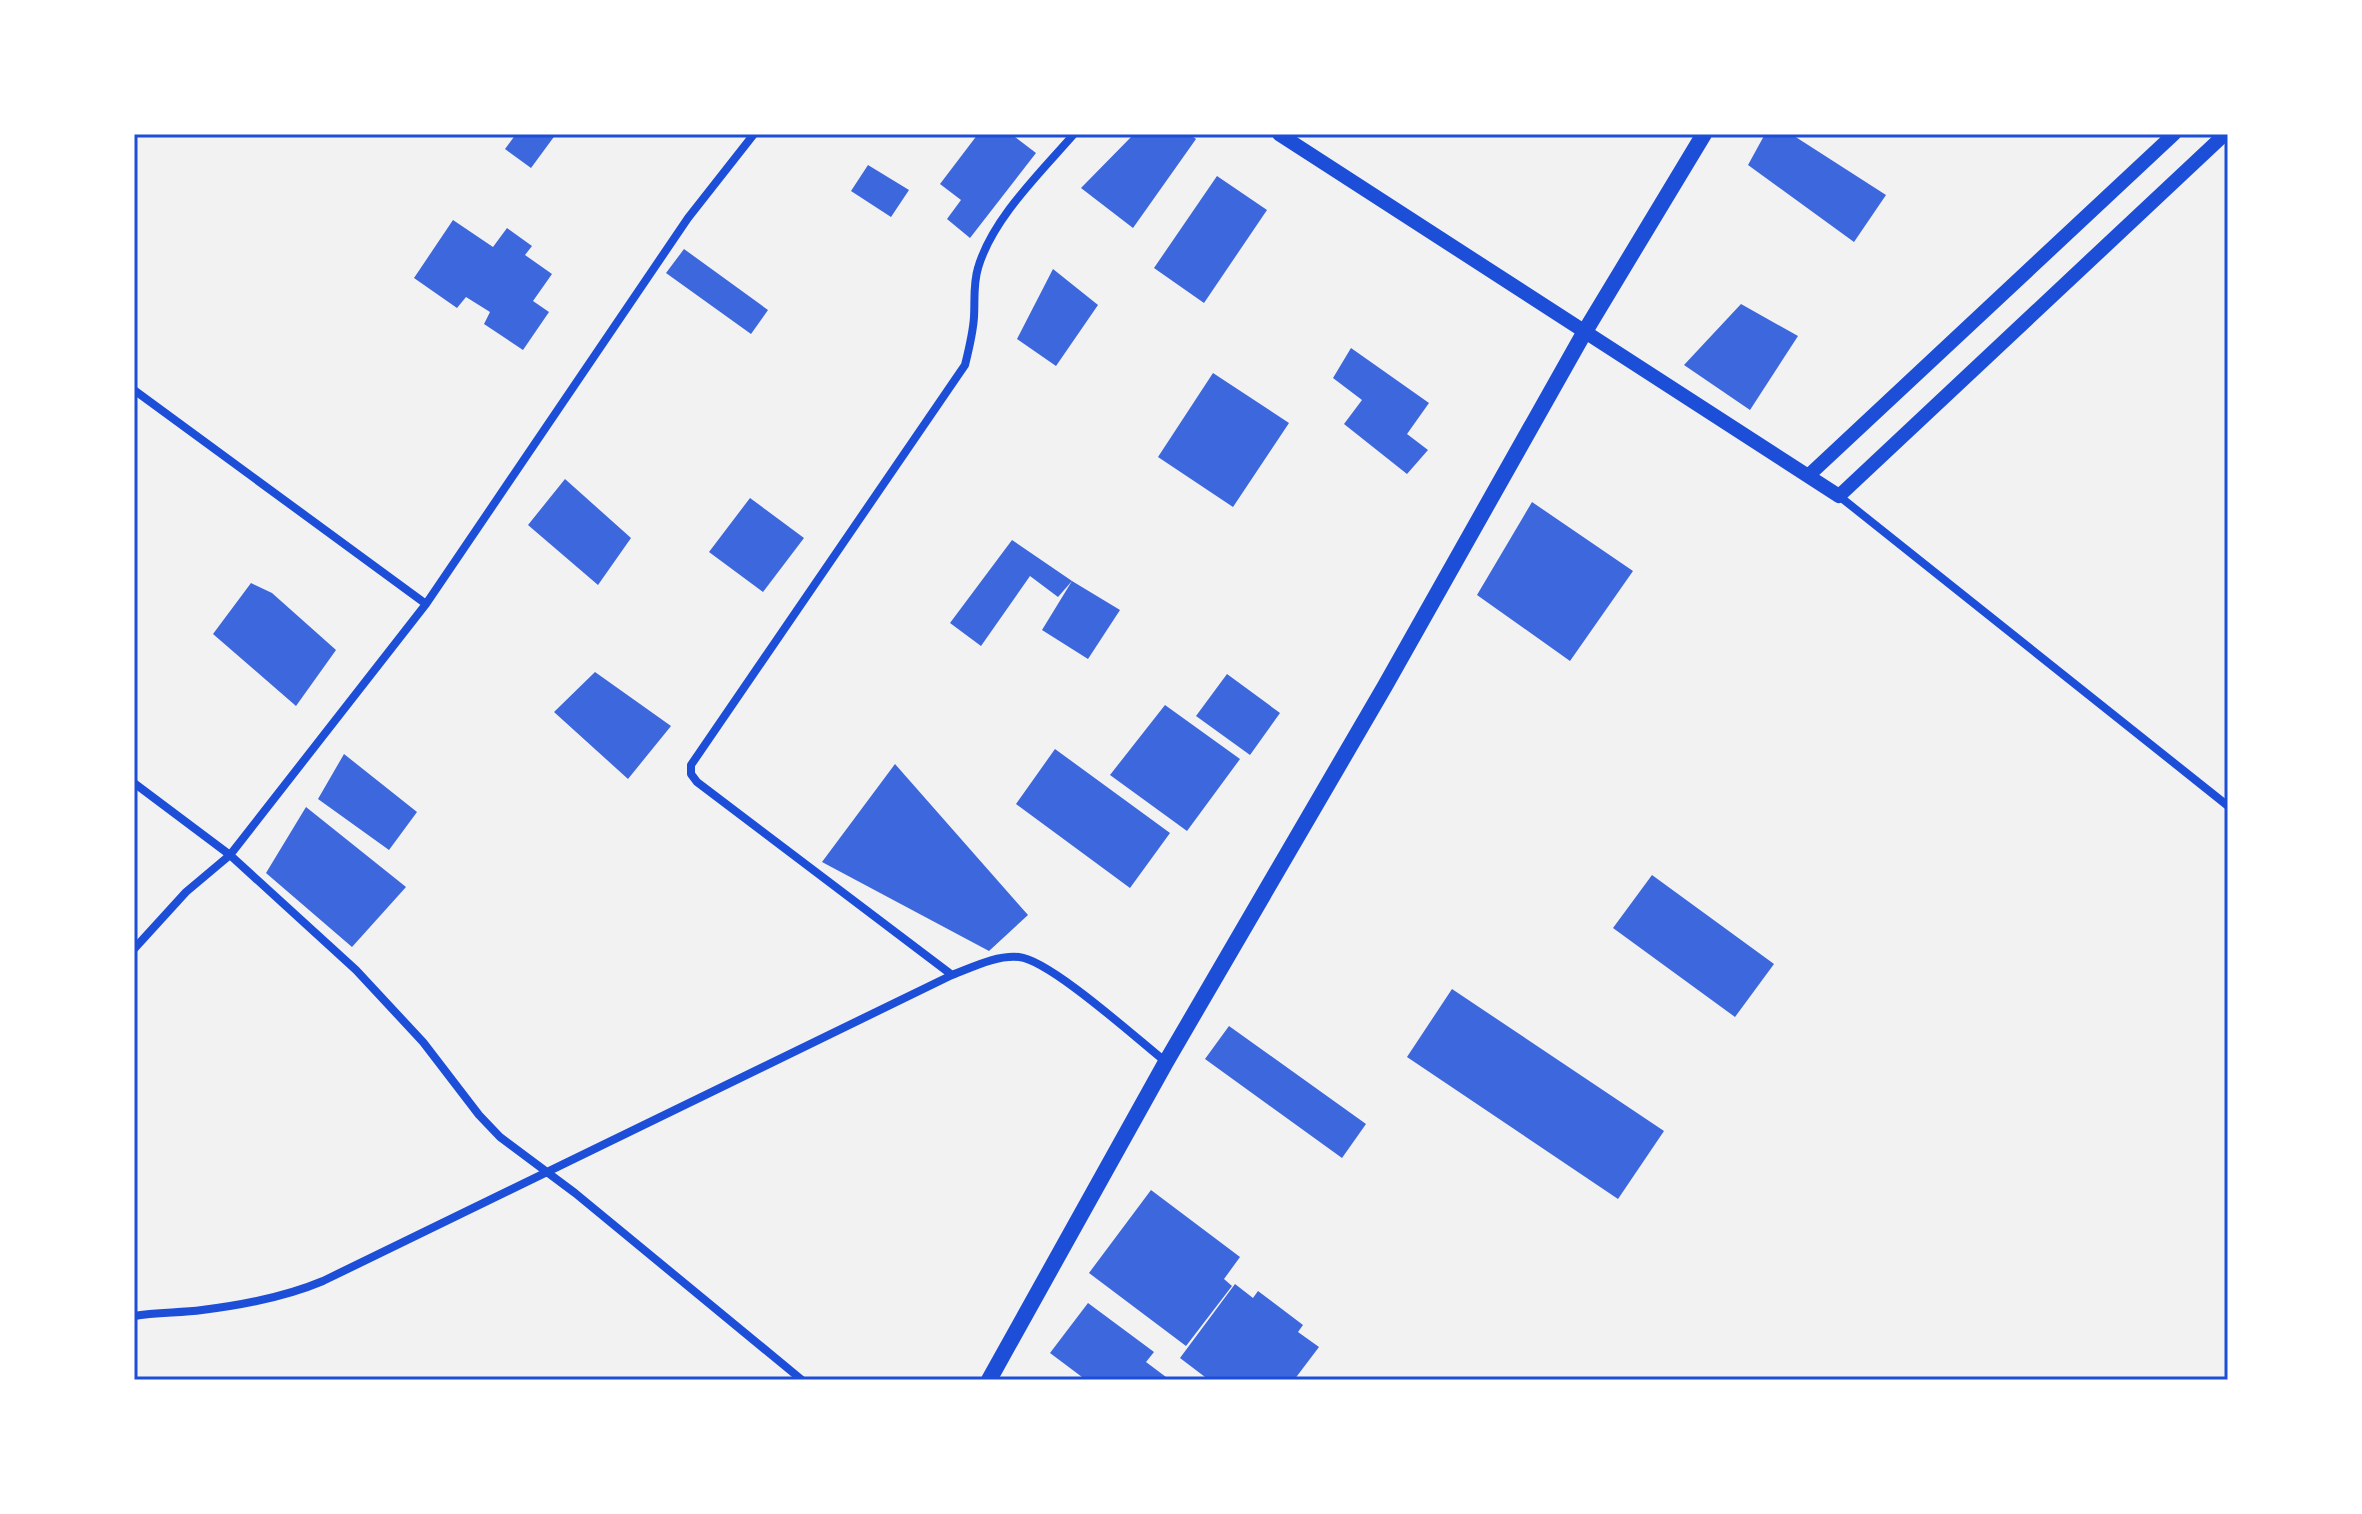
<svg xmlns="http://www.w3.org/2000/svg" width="2362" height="1514" font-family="Signika,sans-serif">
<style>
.building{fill:#3d67dc}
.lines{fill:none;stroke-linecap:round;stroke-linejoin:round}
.minor{stroke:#1d4ed8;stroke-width:8}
.tertiary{stroke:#1d4ed8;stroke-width:14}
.secondary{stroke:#1d4ed8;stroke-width:16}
.neatline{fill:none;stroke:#1d4ed8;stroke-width:3}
</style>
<rect width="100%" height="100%" fill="#f2f2f2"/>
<path class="building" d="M516,134H556L531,168L505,149Z
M978,134H1011L1036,153L970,238L947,219L961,200L940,184Z
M1134,134H1189L1196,139L1133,228L1081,188Z
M1765,134H1791L1886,195L1854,242L1748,165Z
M868,165L909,190L891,217L851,191Z
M1217,176L1267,210L1204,303L1154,268Z
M453,220L493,247L507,228L532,246L525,255L552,274L533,301L549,312L523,350L484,324L490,312L466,297L457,308L414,278Z
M684,249L768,310L751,334L666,273Z
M1053,269L1098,305L1056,366L1017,339Z
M1741,304L1798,336L1750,410L1684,365Z
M1351,348L1429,403L1407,434L1428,450L1407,474L1344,424L1362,400L1333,378Z
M1213,373L1289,423L1233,507L1158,457Z
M565,479L631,538L598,585L528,525Z
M750,498L804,538L763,592L709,552Z
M1532,502L1633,571L1570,661L1477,595Z
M1012,540L1072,581L1058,597L1030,576L981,646L950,623Z
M1072,581L1120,610L1088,659L1042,630Z
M251,583L272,593L336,650L296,706L213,634Z
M595,672L671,726L628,779L554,712Z
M1227,674L1280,713L1250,755L1196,716Z
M1165,705L1240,759L1187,831L1110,775Z
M1055,749L1170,833L1130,888L1016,804Z
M344,754L417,812L389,850L318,799Z
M895,764L1028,915L989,951L822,862Z
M306,807L406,887L352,947L266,873Z
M1652,875L1774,964L1735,1017L1613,928Z
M1452,989L1664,1131L1618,1199L1407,1057Z
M1229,1026L1366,1124L1342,1158L1205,1059Z
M1151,1190L1240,1257L1224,1279L1232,1286L1186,1346L1089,1273Z
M1235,1284L1253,1298L1258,1291L1303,1325L1298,1332L1319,1347L1294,1380H1209L1180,1358Z
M1088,1303L1154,1352L1146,1362L1170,1380H1086L1050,1353Z"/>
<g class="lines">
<path class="minor" d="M754,134L688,218L426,604L230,855L356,970L423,1042L479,1115L500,1137L575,1193L802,1380
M134,390L426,604
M1839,496L2228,806
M134,783L230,855L186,892L134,949
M952,975L697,782L691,774V765L965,365C969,349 973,333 974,317C975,300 973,284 978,268C992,219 1041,172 1074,134
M134,1316C156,1312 180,1313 202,1310C243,1305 285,1297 323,1281L952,975C973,967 996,955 1019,957C1050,960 1137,1039 1166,1062"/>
<path class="tertiary" d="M1279,134L1839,496L2225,134
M1808,476L2174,134"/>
<path class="secondary" d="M989,1380L1166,1062L1385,686L1584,333L1704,134"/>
</g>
<rect width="2362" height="1514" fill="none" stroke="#ffffff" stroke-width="272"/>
<rect x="136" y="136" width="2090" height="1242" class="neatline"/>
</svg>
